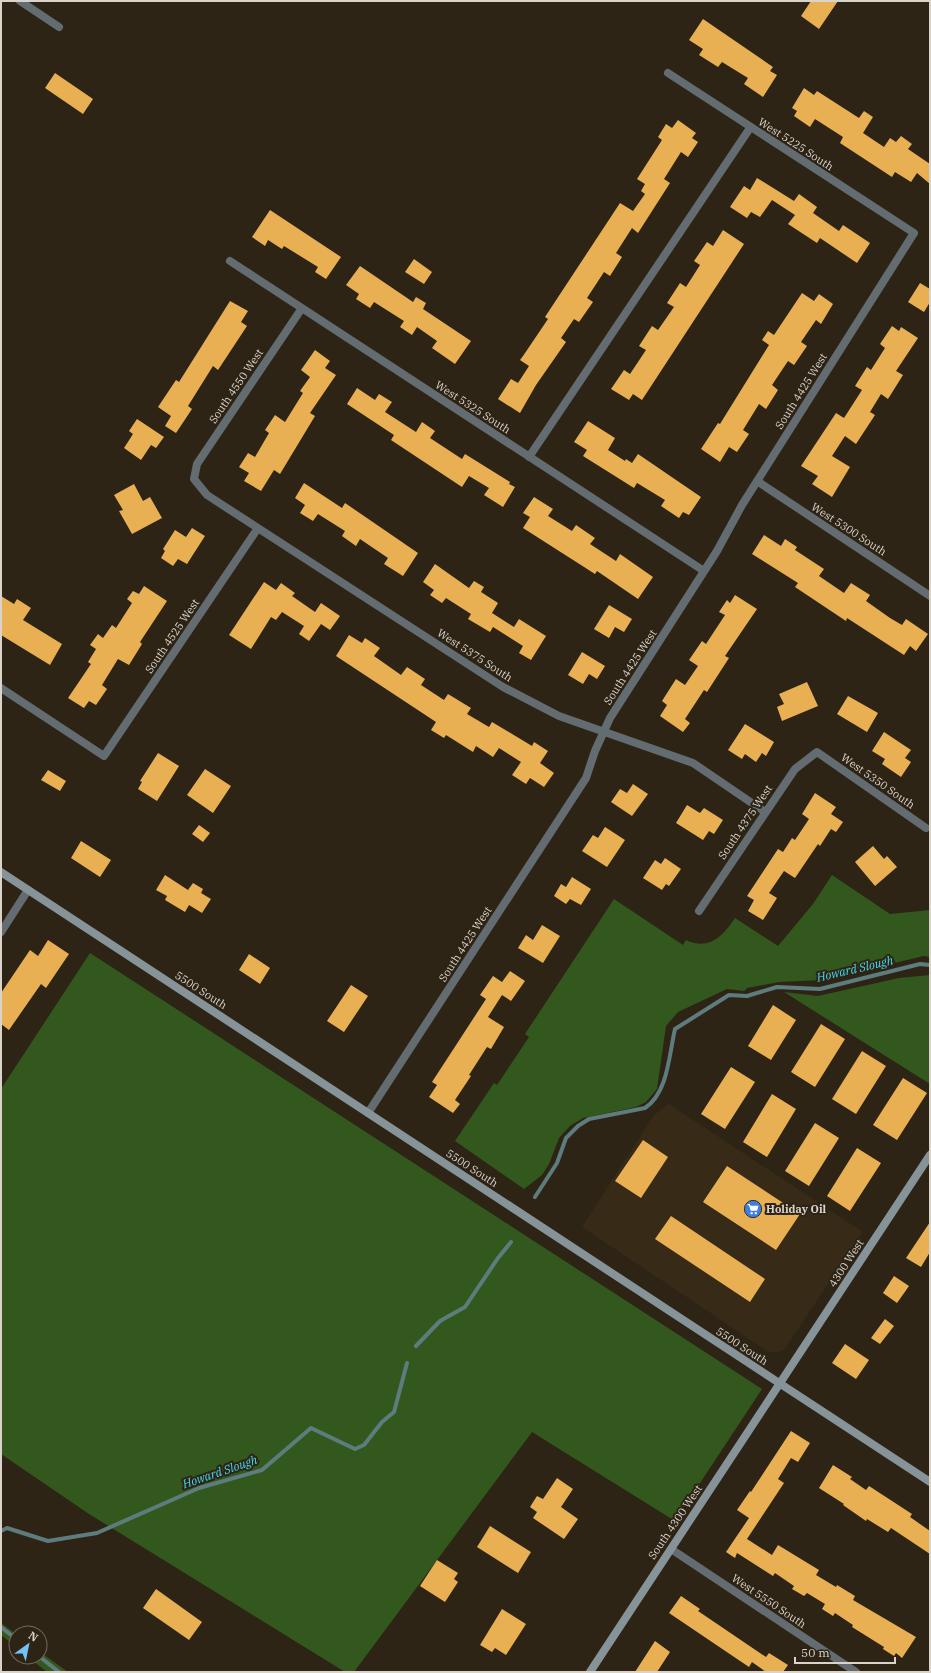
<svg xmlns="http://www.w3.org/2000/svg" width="931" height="1673" font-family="'IBM Plex Serif',serif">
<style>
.built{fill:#372a16}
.green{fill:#33581d}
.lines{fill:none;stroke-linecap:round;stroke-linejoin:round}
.stream{stroke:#5e7c7e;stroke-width:4}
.building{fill:#e9b053}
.street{stroke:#636c70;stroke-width:8}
.secondary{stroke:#86949a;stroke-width:8}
.labels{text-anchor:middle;stroke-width:4;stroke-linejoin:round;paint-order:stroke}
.street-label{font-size:11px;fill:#d9d3ca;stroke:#2d2416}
.poi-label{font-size:11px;font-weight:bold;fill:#d9d3ca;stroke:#2d2416;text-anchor:start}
.water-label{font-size:12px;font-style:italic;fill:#42dbf0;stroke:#2d2416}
</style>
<rect width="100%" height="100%" fill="#2d2416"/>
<path class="built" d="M669,1104L863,1232L784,1350L777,1353L767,1351L582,1227L654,1115Z"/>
<path class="green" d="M832,875L890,914L930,910V957L924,956L822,980L779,982L747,988L744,991L727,989L678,1012L666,1026L657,1089L646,1102L636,1107L583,1118L570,1126L559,1138L549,1164L542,1175L524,1189L455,1141L494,1083L497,1085L529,1037L525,1034L614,899L683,945L686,940C709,951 723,936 735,918L778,946L813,904Z
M90,953L762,1389L675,1521L532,1432L354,1672H345L89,1514L1,1454V1089Z
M930,975V1084L784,992L818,996L899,978Z
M1,1623L16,1634V1647L1,1635Z
M40,1652L68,1672H47L28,1657H40Z"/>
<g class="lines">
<path class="stream" d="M535,1197L557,1163L566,1138L578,1126L589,1119L645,1108C668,1093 669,1055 675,1029L729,995L747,996L777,987L820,989L920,964L930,965
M416,1346L440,1321L465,1307L498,1258L511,1242
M1,1531L7,1528L48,1541L97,1533L199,1488L262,1470L311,1428L355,1449L364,1445L382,1422L394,1412L407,1363
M1,1627L16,1639
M40,1657L59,1672"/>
</g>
<path class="building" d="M811,1H838L819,29L801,16Z
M703,19L773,67L770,71L777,75L763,97L744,84L748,78L722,62L718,67L699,55L703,49L689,40Z
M55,73L93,99L83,114L45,88Z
M804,88L814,95L817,91L859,118L864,111L873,117L863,133L884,147L890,138L896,142L901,136L912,144L908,149L930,164V184L917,173L911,182L895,172L892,177L840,143L843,137L815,119L810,127L794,116L797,111L792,108Z
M678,120L696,133L692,138L698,142L688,157L681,152L664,179L670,183L638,233L632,228L616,253L622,257L610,276L604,272L587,298L593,302L579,322L574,319L561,338L566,342L536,385L520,413L498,399L511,379L518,383L529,366L520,360L523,356L548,319L545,317L620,203L633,211L645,194L641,191L645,184L637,179L662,140L658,137L666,124L672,128Z
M757,178L794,201L799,194L817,207L813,213L839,231L843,225L870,243L857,263L820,238L817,243L788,224L795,215L772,200L760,217L751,212L747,218L730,207L744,186L750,190Z
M270,210L341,257L326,279L315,272L318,267L284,246L282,249L268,240L265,246L252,237Z
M723,230L744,244L642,400L633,394L629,400L611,389L624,370L630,374L646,350L639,346L652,326L658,330L674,307L667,303L680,283L686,287L700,265L694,261L707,242L713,246Z
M414,259L432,272L424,284L405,272Z
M360,266L413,302L416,297L426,303L423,309L471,341L455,364L432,348L437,341L417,327L412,335L400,327L404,321L374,302L370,308L356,299L359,294L346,285Z
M920,283L930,289V302L924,312L908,302Z
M802,293L814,301L819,294L833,304L821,324L816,320L801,342L807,346L794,365L788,361L772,385L778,390L766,409L759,404L743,430L749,434L737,452L729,447L720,462L701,449L718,423L720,424L769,345L762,340L768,331L774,335Z
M230,301L248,311L241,322L247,326L218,370L213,366L188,406L192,409L176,433L165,426L171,416L158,407L176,380L179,382Z
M892,326L899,331L901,327L918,338L896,371L903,375L888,399L881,394L870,412L875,415L856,444L845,436L832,456L850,467L832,497L812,484L818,476L801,466L836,413L844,418L862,390L855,386L867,367L871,370L885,348L880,344Z
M315,350L330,361L325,368L336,375L310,413L315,416L280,474L274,470L261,491L244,481L249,473L239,467L248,453L255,457L269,433L265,430L275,415L285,422L303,393L300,391L310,377L301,370Z
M357,388L375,400L379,394L392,402L385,412L416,432L422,422L435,431L430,438L462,459L465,454L510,482L509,484L515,487L503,507L484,495L489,488L469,476L462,487L391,440L394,435L347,404Z
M137,419L164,437L156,448L151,445L141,460L124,448L133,434L129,431Z
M588,421L615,438L608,450L625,461L626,459L632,463L638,454L701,497L689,515L683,512L679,518L661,506L665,500L637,483L634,488L583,456L587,450L574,442Z
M304,483L342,508L345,503L418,553L403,576L384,564L388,558L360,539L356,546L342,536L345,531L318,514L313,521L300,513L305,505L295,498Z
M134,484L143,501L150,497L162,518L132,534L119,511L123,510L114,495Z
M534,497L553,509L548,516L572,531L576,525L595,538L590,544L616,561L620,554L653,577L638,599L597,571L595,574L523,528L530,517L523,513Z
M192,528L205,536L187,564L178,559L173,566L161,558L165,551L163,549L175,530L186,537Z
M764,535L781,546L785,539L797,547L795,550L824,569L819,576L844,593L851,583L870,595L866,601L890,618L902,625L906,619L928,634L916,651L910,646L904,655L847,618L846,621L795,587L798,583L752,554Z
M435,564L469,588L474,581L484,587L481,592L498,603L492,613L514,627L519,619L546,636L531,660L519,653L523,646L493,627L490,632L468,619L471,614L446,598L442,603L430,595L434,590L423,582Z
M264,582L276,590L281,583L295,593L292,596L315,612L321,603L340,616L330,630L321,624L309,641L299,634L304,626L282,612L276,620L271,617L251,649L229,635Z
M144,586L167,601L140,642L142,644L129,665L118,659L102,685L107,689L96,705L89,701L84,708L68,698L91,664L88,662L96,649L90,645L98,634L103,638L112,625L116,628L132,603L127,599L133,591L139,594Z
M735,595L757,609L725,656L729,658L707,692L704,690L685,719L690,723L683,732L660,716L667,705L662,701L676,679L685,685L698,666L689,660L702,641L706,644L725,615L719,612L727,600L730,603Z
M1,596L14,604L17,599L31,608L23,620L62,644L50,665L1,635Z
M609,605L632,619L624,632L615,627L609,638L594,629Z
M349,635L362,643L365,638L380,648L374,656L401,675L407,667L425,679L421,685L444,700L448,694L471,708L467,714L489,727L492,722L532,746L534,742L548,751L540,763L554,773L544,787L530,778L526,784L512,775L521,762L499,748L493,757L476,746L473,752L446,735L444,738L431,730L436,722L336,656Z
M582,652L605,666L597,679L589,674L583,684L568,675Z
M807,682L818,706L782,721L777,707L784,704L779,694Z
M848,696L878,713L867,732L837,714Z
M745,724L774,742L766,756L762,753L756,762L745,754L742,759L728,750Z
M884,732L911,750L905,758L911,762L901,777L882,764L885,759L872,751Z
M158,753L179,766L157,801L138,789L142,782L140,781Z
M205,769L231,786L213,813L187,795Z
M48,770L66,781L60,791L41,780Z
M633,784L648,794L632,816L611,802L620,789L627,793Z
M815,793L836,807L831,814L843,822L836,832L831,829L820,846L818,844L795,878L784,871L769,893L777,898L763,920L748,911L754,900L747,896L778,849L783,852L792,838L795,840L809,819L802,814Z
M687,805L700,813L704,808L723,820L714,834L709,831L703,840L676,823Z
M199,825L210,833L203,842L192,834Z
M605,827L625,840L607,867L582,851L593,835L598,838Z
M81,841L111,860L100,877L71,858Z
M873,846L884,859L887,856L897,867L875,886L855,862Z
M665,858L681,869L669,886L666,884L662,890L643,878L655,860L661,864Z
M165,875L188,890L193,883L203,889L201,893L211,899L202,913L189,905L185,912L165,900L167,896L156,890Z
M572,877L591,889L581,905L570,899L566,904L554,896L561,884L566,887Z
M542,925L560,936L543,963L518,948L526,935L533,940Z
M48,940L69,954L46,988L41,984L9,1030L1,1024V993L30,950L38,956Z
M249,954L270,968L260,984L239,970Z
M510,971L525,981L511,1001L502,995L488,1017L504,1027L491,1049L487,1047L469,1075L471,1076L455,1100L460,1104L453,1113L429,1097L437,1085L432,1082L486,999L480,995L493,976L502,982Z
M351,985L368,996L344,1032L327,1021Z
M773,1005L796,1020L771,1060L748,1046Z
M821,1024L845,1039L815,1087L791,1072Z
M862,1051L886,1066L856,1114L832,1099Z
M731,1067L755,1082L725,1129L701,1114Z
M903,1078L927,1093L897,1140L873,1125Z
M772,1094L796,1109L767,1157L743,1142Z
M815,1123L839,1138L809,1186L785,1171Z
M643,1140L668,1157L641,1198L615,1181Z
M857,1148L881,1163L850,1211L827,1196Z
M727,1166L800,1214L776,1250L703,1202Z
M671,1216L765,1279L750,1302L655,1239Z
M930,1222V1252L921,1267L906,1258Z
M894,1276L909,1286L897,1303L883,1293Z
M885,1319L894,1326L880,1344L871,1338Z
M845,1344L869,1360L856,1379L832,1363Z
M791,1431L810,1443L798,1462L791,1458L778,1479L784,1483L747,1539L772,1555L778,1545L819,1570L816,1575L836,1587L837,1585L855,1596L853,1600L916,1637L902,1658L896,1653L894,1656L883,1649L884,1647L852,1627L853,1625L835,1613L833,1616L822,1609L825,1604L807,1593L804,1596L792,1589L794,1586L775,1573L773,1576L737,1553L735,1558L726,1552L749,1518L737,1510L750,1491L751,1492Z
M833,1465L852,1477L850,1479L866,1490L869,1486L912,1514L910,1517L930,1531V1554L891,1528L888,1532L867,1519L866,1521L843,1505L844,1504L819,1488Z
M557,1478L573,1489L561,1507L578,1519L564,1539L533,1518L537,1512L530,1507L537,1496L543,1499Z
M490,1526L531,1552L518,1573L477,1547Z
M437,1560L458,1573L454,1579L458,1582L445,1602L420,1586Z
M156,1589L202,1622L189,1640L143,1608Z
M681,1596L700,1609L698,1611L766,1657L769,1653L788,1665L783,1672H766L752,1662L749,1667L669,1613Z
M502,1609L526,1624L506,1655L495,1648L492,1652L480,1645Z
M655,1641L670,1652L657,1672H635Z"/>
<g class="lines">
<path class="street" d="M20,1L59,27
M230,261L704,571
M302,308L197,464L194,479L207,495L503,687L559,716L693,763L765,812
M529,457L750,128
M757,481L930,596
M1,688L104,756L258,528
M699,911L795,769L817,752L926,828
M1,932L28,890
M368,1113L586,778L595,751L610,718L717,551L742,505L914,233L668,73
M671,1549L856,1672"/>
<path class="secondary" d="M1,872L930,1482
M590,1672L930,1155"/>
</g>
<defs>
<symbol id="supermarket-disc" viewBox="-11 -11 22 22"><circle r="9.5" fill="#3f7fe0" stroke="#2d2416"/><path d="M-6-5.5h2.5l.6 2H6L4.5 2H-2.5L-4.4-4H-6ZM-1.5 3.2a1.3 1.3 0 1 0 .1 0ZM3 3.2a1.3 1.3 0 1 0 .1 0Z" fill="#fff"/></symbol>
</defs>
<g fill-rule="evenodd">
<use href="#supermarket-disc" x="743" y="1199" width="20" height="20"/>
</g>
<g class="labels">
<g class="street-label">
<text transform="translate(796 144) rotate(33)" y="4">West 5225 South</text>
<text transform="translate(236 386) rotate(-56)" y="4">South 4550 West</text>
<text transform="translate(801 391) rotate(-58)" y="4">South 4425 West</text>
<text transform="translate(473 407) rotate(33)" y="4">West 5325 South</text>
<text transform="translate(849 529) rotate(33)" y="4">West 5300 South</text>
<text transform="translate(172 636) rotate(-56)" y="4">South 4525 West</text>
<text transform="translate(475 655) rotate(33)" y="4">West 5375 South</text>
<text transform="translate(630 667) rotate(-57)" y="4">South 4425 West</text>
<text transform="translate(878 781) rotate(35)" y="4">West 5350 South</text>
<text transform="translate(745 822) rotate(-56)" y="4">South 4375 West</text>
<text transform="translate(465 944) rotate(-57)" y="4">South 4425 West</text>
<text transform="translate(201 990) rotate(33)" y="4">5500 South</text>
<text transform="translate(472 1168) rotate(33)" y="4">5500 South</text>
<text transform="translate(846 1263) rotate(-57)" y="4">4300 West</text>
<text transform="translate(742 1346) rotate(33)" y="4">5500 South</text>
<text transform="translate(675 1522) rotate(-56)" y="4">South 4300 West</text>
<text transform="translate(769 1601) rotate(34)" y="4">West 5550 South</text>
</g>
<g class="poi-label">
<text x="766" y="1213">Holiday Oil</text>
</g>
<g class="water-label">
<text transform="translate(855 969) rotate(-13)" y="4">Howard Slough</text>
<text transform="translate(220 1472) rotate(-19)" y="4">Howard Slough</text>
</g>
</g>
<rect width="931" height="1673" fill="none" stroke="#d9d3ca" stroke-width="4"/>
<g transform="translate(28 1645) rotate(33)"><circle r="19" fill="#2d2416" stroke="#726a5e"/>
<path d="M0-3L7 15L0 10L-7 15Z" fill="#73c1f5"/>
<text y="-6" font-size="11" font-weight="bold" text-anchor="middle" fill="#d9d3ca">N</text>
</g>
<path d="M795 1657v6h100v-6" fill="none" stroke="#d9d3ca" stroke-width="2"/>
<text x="801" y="1657" font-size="12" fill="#d9d3ca" stroke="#2d2416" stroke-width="3" paint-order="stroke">50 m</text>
</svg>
